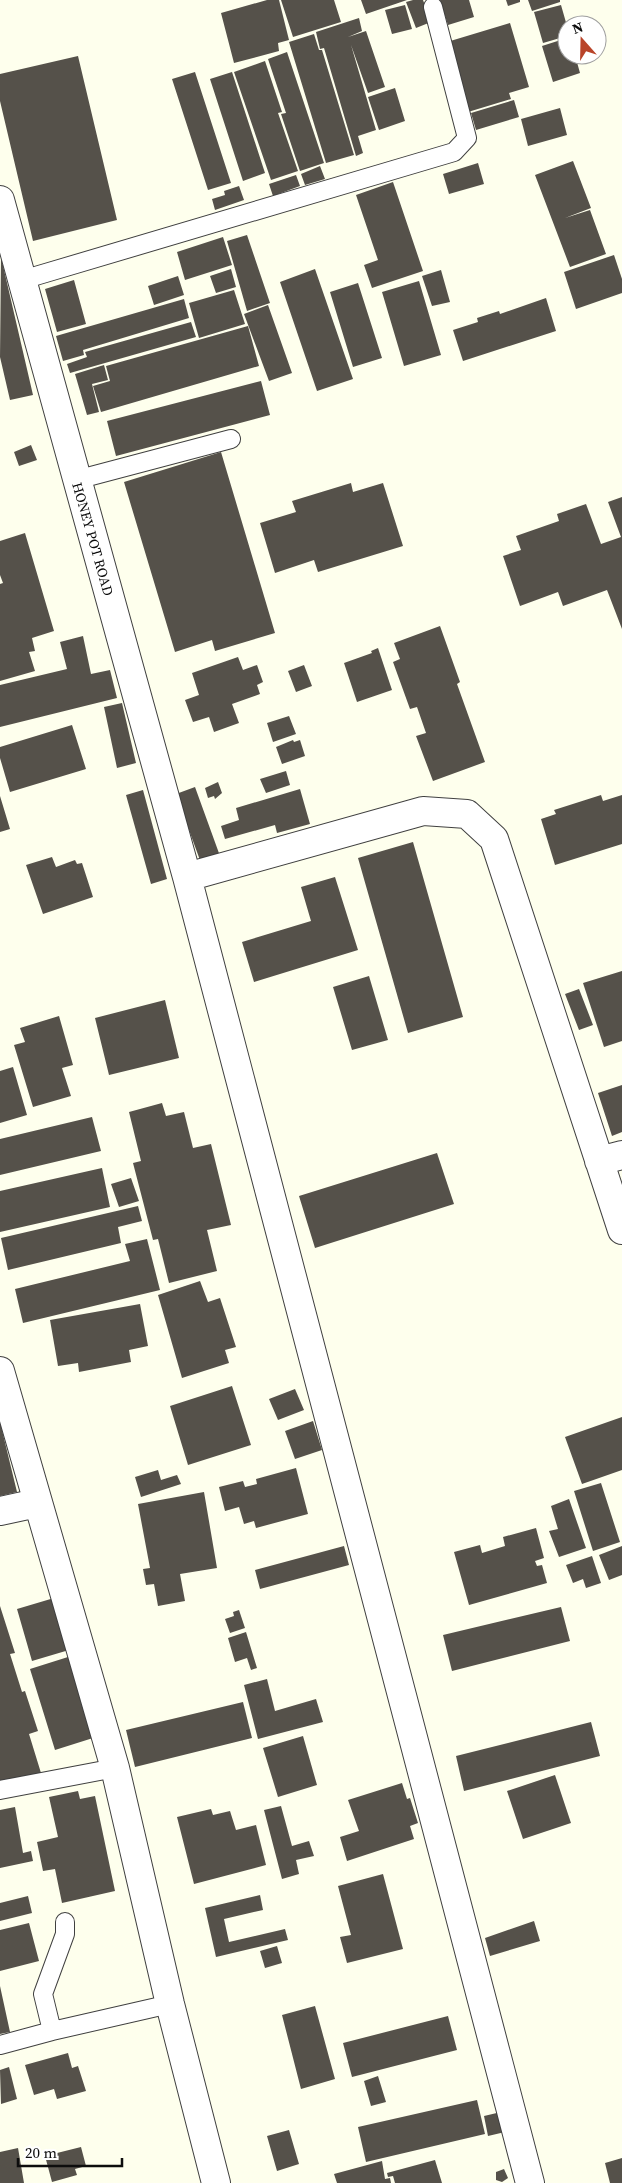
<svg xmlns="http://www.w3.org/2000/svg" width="622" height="2183" font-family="'Source Serif 4',serif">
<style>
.building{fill:#55514a}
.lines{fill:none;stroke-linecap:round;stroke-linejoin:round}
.lane-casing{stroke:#404040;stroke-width:20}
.street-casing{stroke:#404040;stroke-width:30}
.lane{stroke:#fff;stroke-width:18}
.street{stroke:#fff;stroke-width:28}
.labels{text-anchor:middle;stroke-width:5;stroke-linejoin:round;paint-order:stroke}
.street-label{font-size:14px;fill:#0d0d0d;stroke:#fff}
</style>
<rect width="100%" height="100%" fill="#feffed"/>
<path class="building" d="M267,0H279L289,40L278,43L279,51L234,63L221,13Z
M281,0H334L341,22L293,37Z
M361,0H407L366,14Z
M413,0H423L431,22L416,28L406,2Z
M440,0H469L474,17L448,25Z
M506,0H520V2L508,6Z
M528,0H560V2L532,11Z
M405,5L412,29L392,34L385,10Z
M561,5L567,26V36L543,43L534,12Z
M359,18L362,31L348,37L366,31L385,87L368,93L351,45L376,130L358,136L363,153L356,156L324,48L320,49L316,32Z
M510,23L529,87L509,93L511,99L468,112L447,42Z
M314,34L319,50H322L354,155L326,163L289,42Z
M567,38V55H575L580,73L553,82L542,46Z
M287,52L324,163L300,171L281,114L286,113L268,59Z
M78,56L117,220L33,241L0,101V74Z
M265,61L282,112L278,113L298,171L271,180L234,72Z
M195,72L231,183L208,190L172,79Z
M232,72L265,173L243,181L210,79Z
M395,88L405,121L379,130L368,97Z
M514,100L519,117L476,130L471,113Z
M560,108L567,135L528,146L521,119Z
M573,161L591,208L565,218L590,210L606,254L570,267L535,175Z
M478,163L484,184L449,194L443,174Z
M320,166L325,179L305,185L301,174Z
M296,175L300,186L273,196L269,184Z
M393,182L423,271L372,288L364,265L378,260L356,195Z
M239,186L244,200L215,210L212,199L225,195L224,191Z
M247,235L270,303L247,311L227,241Z
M223,237L232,265L185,280L177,252Z
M614,255L622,279V293L576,309L564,272Z
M1,257L33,395L10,400L0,357Z
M231,269L236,287L216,293L210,276Z
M315,269L353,379L317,391L280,282Z
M441,270L450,302L432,306L422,276Z
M178,276L184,295L154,305L148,286Z
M74,280L86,324L57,332L45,289Z
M419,281L441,355L404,366L382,292Z
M358,283L382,358L353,367L330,292Z
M234,290L245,324L199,338L189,303Z
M546,298L556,331L463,361L453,330L478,322L477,318L499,311L500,314Z
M184,299L189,318L83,350L84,355L63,361L56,336Z
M268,305L292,373L269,381L244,314Z
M191,322L196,337L70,373L67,364L87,357L85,352Z
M248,326L259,366L101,412L93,386L110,381L106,366Z
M104,365L108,380L92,384L99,412L87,415L75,374Z
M261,381L270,415L116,456L107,421Z
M31,445L37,460L19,466L14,452Z
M221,452L275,633L215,651L212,640L175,652L124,482Z
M351,483L353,492L383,483L403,546L318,572L314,560L275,573L260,523L296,512L292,501Z
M622,497V629L607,590L563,606L558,592L520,606L503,556L521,550L516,536L559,521L557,514L586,504L601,544L621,537L608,502Z
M25,533L54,631L32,638L35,651L29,652L35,671L0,681V584L3,583L0,575V541Z
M440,626L460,682L457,684L485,762L433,781L416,736L426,733L417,707L410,709L393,662L400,659L394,643Z
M83,636L91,674L110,670L117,698L0,727V685L67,669L60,642Z
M378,648L392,690L357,702L344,663L372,653L371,651Z
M238,657L243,670L257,665L263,682L257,685L260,694L232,704L239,723L214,732L209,717L193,722L185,700L199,695L192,673Z
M304,665L312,686L296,692L288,671Z
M122,703L136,763L117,768L104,707Z
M289,716L296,734L273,742L267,723Z
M72,725L86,769L10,792L0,758V747Z
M293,740L294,742L300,740L305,756L282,764L276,747Z
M286,771L290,785L266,793L260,779Z
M218,782L222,793L215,799L214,796L208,798L205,788Z
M195,787L220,856L201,863L176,794Z
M300,789L310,824L277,833L275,825L225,839L221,826L239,820L236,808Z
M143,790L167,879L151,884L126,795Z
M601,795L603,801L622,795V844L555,865L541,819L556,814L554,810Z
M0,796L10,829L0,832Z
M413,842L463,1017L408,1033L358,858Z
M52,857L56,867L75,860L77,864L82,863L93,897L43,914L26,865Z
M335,877L358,950L254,982L242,942L311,921L301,887Z
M622,971V1041L604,1047L583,983Z
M369,976L388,1040L352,1050L333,987Z
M579,989L593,1025L579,1030L565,994Z
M165,1000L179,1058L109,1075L95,1018Z
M59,1016L73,1065L62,1068L71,1096L33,1107L14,1045L25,1042L20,1028Z
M13,1067L27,1115L0,1123V1071Z
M622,1085V1132L612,1136L598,1093Z
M162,1103L166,1116L184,1112L193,1148L211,1144L231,1225L207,1230L217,1271L169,1283L158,1239L153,1240L133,1163L141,1161L129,1112Z
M92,1117L101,1151L0,1175V1139Z
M437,1153L454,1204L315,1248L299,1196Z
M102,1168L110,1207L0,1232V1191Z
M131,1178L139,1201L119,1207L111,1184Z
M138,1206L142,1221L118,1227L121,1243L8,1270L1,1238Z
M147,1239L160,1290L23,1323L15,1289L130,1261L125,1244Z
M200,1281L208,1302L220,1298L236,1347L225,1350L229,1363L182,1378L158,1295Z
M140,1304L148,1346L129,1350L131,1362L79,1372L78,1363L58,1366L50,1320Z
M232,1386L251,1445L188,1465L170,1406Z
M295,1389L304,1410L278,1420L269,1399Z
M622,1417V1470L582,1484L565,1437Z
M313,1421L322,1450L295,1459L285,1431Z
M0,1422L17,1492L0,1496Z
M296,1468L308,1514L256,1528L254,1521L244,1524L239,1507L225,1511L219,1487L243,1481L245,1487L257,1484L256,1479Z
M158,1470L161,1480L177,1475L181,1484L141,1497L135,1477Z
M601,1483L620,1542L593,1551L574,1491Z
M204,1492L217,1568L180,1574L185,1601L158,1606L154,1584L146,1585L143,1569L150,1568L138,1504Z
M569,1499L586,1548L559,1557L549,1531L558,1529L551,1506Z
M536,1528L544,1558L535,1561L537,1566L542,1565L547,1583L469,1605L454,1552L480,1545L482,1553L505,1546L503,1537Z
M344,1546L349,1565L260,1589L255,1570Z
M622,1546V1575L609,1580L599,1555Z
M592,1556L601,1583L586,1588L583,1579L573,1583L566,1565Z
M54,1598L69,1650L32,1661L17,1609Z
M0,1606L15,1653L10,1654L22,1692L25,1691L38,1731L29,1734L41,1773L0,1785Z
M561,1607L570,1641L452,1671L443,1635Z
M239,1610L245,1628L230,1633L225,1619L234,1616L233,1612Z
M246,1632L257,1668L251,1670L247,1658L235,1662L228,1638Z
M68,1657L93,1738L55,1750L30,1669Z
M267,1679L275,1711L316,1699L323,1722L258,1739L244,1685Z
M243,1702L252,1738L135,1767L126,1730Z
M591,1722L600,1756L464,1791L456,1756Z
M303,1736L317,1785L278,1797L263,1748Z
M555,1775L571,1823L523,1839L507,1791Z
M402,1783L407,1799L410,1798L418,1823L410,1826L414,1839L347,1861L340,1837L359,1831L348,1800Z
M78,1791L80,1799L95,1796L115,1891L62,1903L55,1869L43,1871L37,1842L58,1837L49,1797Z
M281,1806L292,1846L309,1841L314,1856L296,1860L299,1874L282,1879L264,1810Z
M15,1807L23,1853L31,1851L33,1861L0,1868V1810Z
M211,1809L213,1815L230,1811L236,1830L256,1825L266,1865L194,1884L177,1817Z
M383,1874L403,1949L347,1963L340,1937L351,1935L338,1886Z
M260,1895L263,1910L224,1919L229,1942L285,1929L288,1940L216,1957L205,1908Z
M28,1896L32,1913L0,1921V1903Z
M534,1921L540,1941L490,1956L485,1938Z
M29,1923L39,1961L0,1971V1930Z
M277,1946L282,1963L265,1968L260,1951Z
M0,1986L10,2032L0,2034Z
M315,2006L335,2079L301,2089L282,2015Z
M448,2016L457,2050L352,2077L343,2043Z
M68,2053L72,2068L78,2066L86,2091L57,2099L54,2089L34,2095L25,2065Z
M9,2067L17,2099L1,2104L0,2070Z
M378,2076L386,2102L371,2106L364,2081Z
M477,2100L485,2134L366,2162L358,2127Z
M501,2112L505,2132L488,2136L484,2116Z
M289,2130L299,2164L277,2171L267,2136Z
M81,2147L86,2166L75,2169L77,2175L52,2182L45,2156Z
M18,2148L24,2183H0V2152Z
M622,2158V2183H610L605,2163Z
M435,2160L442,2183H395L393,2176L388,2177L387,2173Z
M382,2161L385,2179L390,2178L391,2183H337L334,2174Z
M504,2169L508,2178L502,2182L496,2180V2172Z"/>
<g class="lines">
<defs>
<path id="lane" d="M22,280L454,152L467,138L433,7
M76,480L231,439
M0,1790L115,1768
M52,2031L43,1994L65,1934V1922
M0,2045L52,2031L170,2004"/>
<path id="street" d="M0,200L187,877
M599,1161L622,1155
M0,1371L115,1768L170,2004L216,2183
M0,1511L37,1503
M530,2183L187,877L423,811L467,814L494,839L622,1230"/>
</defs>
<use href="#lane" class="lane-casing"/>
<use href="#street" class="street-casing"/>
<use href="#lane" class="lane"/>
<use href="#street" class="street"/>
</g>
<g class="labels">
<g class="street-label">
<text transform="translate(93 539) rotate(74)" y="5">HONEY POT ROAD</text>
</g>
</g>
<g transform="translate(582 40) rotate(340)"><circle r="24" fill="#ffffff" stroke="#9e9e9e"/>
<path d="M0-4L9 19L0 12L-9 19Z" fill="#b94429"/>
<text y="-8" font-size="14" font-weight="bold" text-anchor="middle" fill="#0d0d0d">N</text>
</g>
<path d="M18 2158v8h104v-8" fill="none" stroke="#0d0d0d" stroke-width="2.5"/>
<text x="25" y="2158" font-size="15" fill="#0d0d0d" stroke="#ffffff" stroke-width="4" paint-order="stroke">20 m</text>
</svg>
